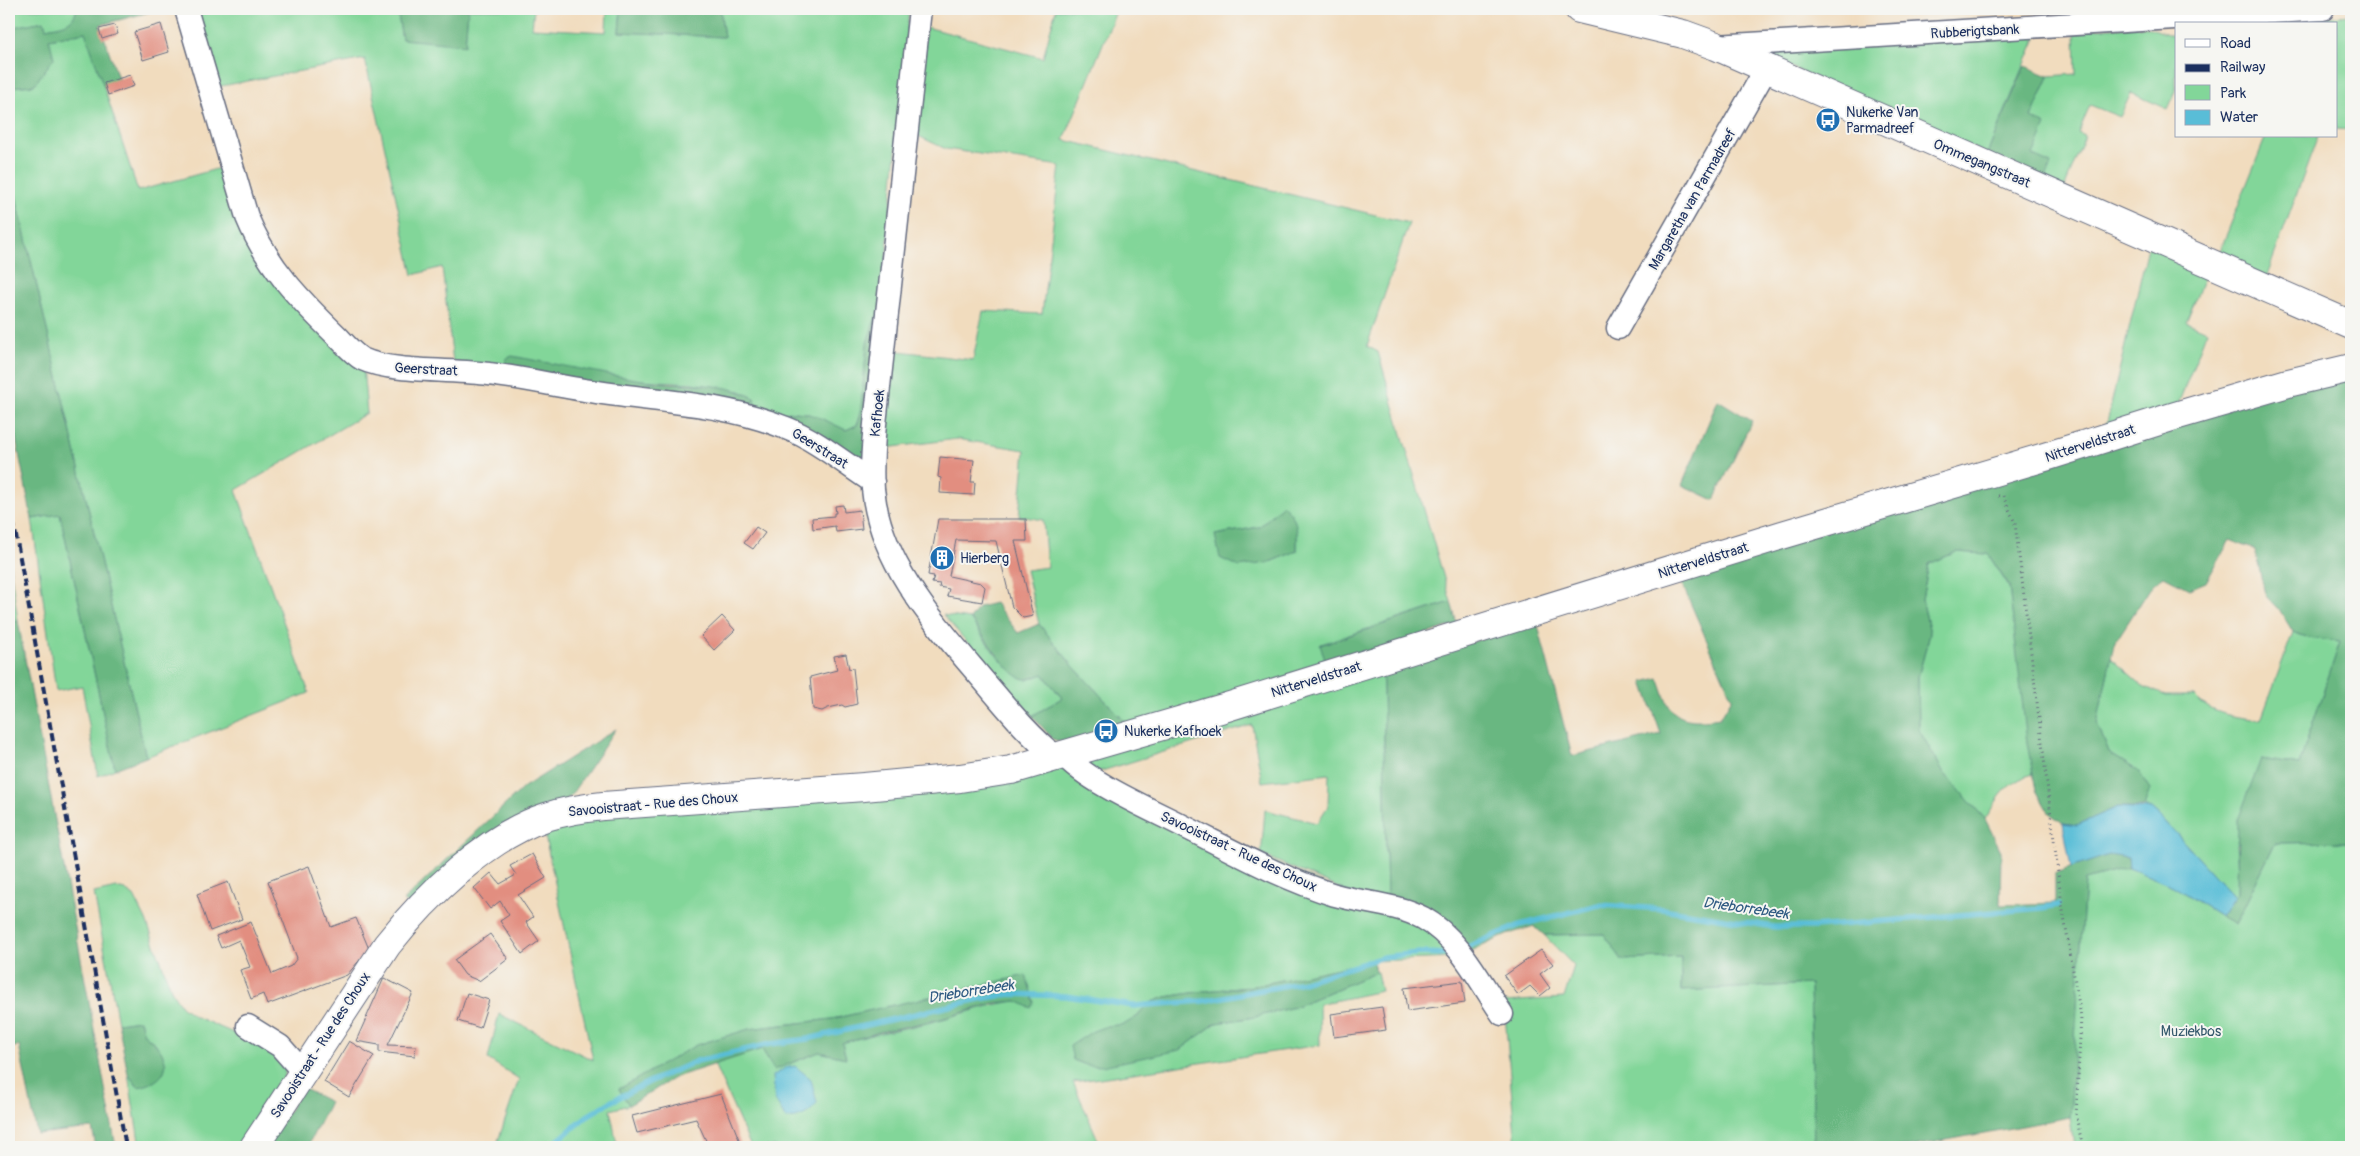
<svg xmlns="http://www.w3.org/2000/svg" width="2360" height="1156" font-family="Pangolin,sans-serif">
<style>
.green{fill:#82d699;stroke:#4e827c;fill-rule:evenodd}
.forest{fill:#69b781;stroke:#427370}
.water{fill:#59bdd7;stroke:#3a769a}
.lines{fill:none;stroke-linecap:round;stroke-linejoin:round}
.stream{stroke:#59bdd7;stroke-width:5.5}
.building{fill:#e28e80}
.street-casing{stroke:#666c80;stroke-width:25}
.secondary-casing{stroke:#666c80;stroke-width:30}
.path{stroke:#666c80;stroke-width:3;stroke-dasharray:1 4;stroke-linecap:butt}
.street{stroke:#fff;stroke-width:22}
.secondary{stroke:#fff;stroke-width:28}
.rail{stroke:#1b2f5e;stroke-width:4;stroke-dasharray:8 4;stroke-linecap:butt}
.labels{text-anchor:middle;stroke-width:4;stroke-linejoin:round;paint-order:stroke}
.street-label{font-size:14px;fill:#1b2f5e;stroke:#f6f6f2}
.poi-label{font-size:14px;fill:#1b2f5e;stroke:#f6f6f2;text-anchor:start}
.park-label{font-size:14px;fill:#35596d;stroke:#f6f6f2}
.water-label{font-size:15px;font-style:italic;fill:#2e5a82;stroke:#f6f6f2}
</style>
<rect width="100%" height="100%" fill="#f6f6f2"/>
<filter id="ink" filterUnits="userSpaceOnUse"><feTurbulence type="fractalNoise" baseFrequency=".02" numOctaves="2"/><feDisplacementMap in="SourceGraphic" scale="10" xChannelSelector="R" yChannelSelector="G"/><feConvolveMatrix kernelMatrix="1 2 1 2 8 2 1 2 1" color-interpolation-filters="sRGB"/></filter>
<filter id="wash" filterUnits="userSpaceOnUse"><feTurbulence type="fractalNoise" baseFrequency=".0096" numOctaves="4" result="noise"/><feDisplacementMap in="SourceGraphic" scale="20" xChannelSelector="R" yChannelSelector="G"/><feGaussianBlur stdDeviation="1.12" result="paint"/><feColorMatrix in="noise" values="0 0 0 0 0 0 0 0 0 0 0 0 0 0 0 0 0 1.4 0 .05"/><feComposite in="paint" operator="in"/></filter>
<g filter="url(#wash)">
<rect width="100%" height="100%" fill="#f1dcbe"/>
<path class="green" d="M9,9H77C73,26 61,25 46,28L44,21L9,28Z
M192,9H397L402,39L465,44L468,9H534L532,28L606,32L607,9H621L619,32L724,37L720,9H909L881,316L857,425L846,430L806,413L793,412L778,415L755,410L754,398L740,391L692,383L504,372L453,362L442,267L413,275L365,59L216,87Z
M1056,9H1117L1064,140L1409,223L1367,346L1378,352L1451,602L1321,644L1327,666L1129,726L1073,666L1039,624L1026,570L1047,567L1043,520L1019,516L1025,450L957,439L885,448L891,350L973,360L983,311L1042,314L1060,166L946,149L914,134L926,27L1043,58ZM1283,506C1299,519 1297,532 1297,551L1267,563L1215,535L1259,527Z
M2351,15V130L2336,129V24H2312L2315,18Z
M2145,26L2176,37V91L2168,109L2131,93L2120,117L2090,105L2078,133L2085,136L2064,189L2045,179L2033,156L2031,118L2049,76L2076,74L2075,30Z
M86,32L138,191L227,166L244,236L363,367L367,413L236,490L309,693L146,757L9,166V87L34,85L49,39Z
M2038,33L1987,154L1769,57L1776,53Z
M2266,136H2318L2266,278L2218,256Z
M2148,247L2207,271L2186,322L2207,331L2177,407L2105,431Z
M60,514L115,769L98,776L82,686L56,691L32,519Z
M1956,552L1988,554L2009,587L2033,774C2005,783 2000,796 1985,819L1944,773L1919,730L1918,677L1930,633L1922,599L1929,564Z
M9,559L18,621L9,623Z
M943,615L970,619L996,655L1027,680L1043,674L1062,698L1032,716Z
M2293,632L2309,638L2340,642L2299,765L2261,759L2236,845L2238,870L2237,893L2234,897L2162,818L2152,809L2144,807L2149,789L2138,771L2109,753L2097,723L2111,658L2143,686L2166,696H2194C2212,715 2235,717 2261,720Z
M1381,670L1383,684L1387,901L1332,888L1261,857L1265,810L1317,823L1328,806L1329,774L1262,782L1252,725L1095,773L1080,762Z
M1066,767L1083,778L1418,922L1458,958L1372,961L1249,987L1204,991L1166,997L1147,1004L1138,1016L1125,1025L1107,1026L1180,1050L1216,1023L1255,1017L1294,1007L1377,972L1381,991L1319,1004L1320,1045L1073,1082L1101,1147H751L714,1064L762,1049L774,1070L819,1052L846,1058L842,1043C875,1033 909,1028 943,1019C968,1012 991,1004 1017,1001L1026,976L832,1019L749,1029L619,1089L629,1105L610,1110L617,1144L613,1147H496L519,1079L488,1059L499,1014L593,1060L543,827L558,820Z
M2351,842V1147H2074L2070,1117L2085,880L2129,868L2173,886L2235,925L2275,843Z
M116,888L125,890L134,896L146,920L172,992L181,1006L194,1016L266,1047L285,1068V1075L239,1147H140L128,1074L138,1087L157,1045L144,1034L140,1020L118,1023L94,893Z
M1604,934L1623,960L1681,957V991L1810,984L1814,1147H1516L1504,1002L1564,998L1574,966L1544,935Z"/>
<path class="forest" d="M77,9H161L100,25L119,81L104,87L85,32L49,39L54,58L34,85L9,87V28L44,21L46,28C61,25 73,25 77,9Z
M397,9H468L465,45L402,39Z
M621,9H720L724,37L619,32Z
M2025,66L2049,76L2031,118L2046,125L2033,156L2051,164L2045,179L1987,154Z
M9,166L146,757L115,769L60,514L32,519L9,404Z
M876,316L866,457L848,460L778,415C803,406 824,420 846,430L857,425L860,417L867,343Z
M512,356C555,364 598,373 641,380C678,387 720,379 754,398L755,410L504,372L506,359Z
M2351,361V773L2346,786L2351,792V842L2275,843L2235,925L2221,916L2237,893L2238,820L2261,759L2299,765L2340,642L2309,638L2293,632L2279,609L2265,594L2255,550L2230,540L2206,582L2189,589L2164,576L2153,584L2114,644L2097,723L2109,753L2138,771L2150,789L2144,807H2118L2077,825L2063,823L2049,813L2036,790L2027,743L2009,586L1988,554L1956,552L1929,564L1922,599L1930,633L1918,677L1919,730L1944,773L1985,819L2001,851L2000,905L2055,903V873L2109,855L2128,858L2129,868L2085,880L2070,1117L1909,1147H1814L1810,984L1681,991V957L1622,960L1604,934L1544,935L1534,926L1509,934L1469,952L1387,901L1383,684L1381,670L1537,622L1572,756L1661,734L1643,682L1658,678C1662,687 1665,702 1672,710C1684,724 1705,720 1720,718L1732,698L1679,577Z
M1718,400L1752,421L1714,500L1682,485Z
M1283,505C1299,519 1297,531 1297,551L1267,563L1239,567L1220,558L1215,535L1259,527Z
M1451,602L1457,624L1327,666L1320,645Z
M995,603L1018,633L1039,624L1073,666L1129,726L1063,743L1053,739L1032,716L1062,698L1043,674C1037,676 1030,680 1024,679C1008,676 982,632 970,619L979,607Z
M18,621L116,1147H96L92,1128L37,1134L19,1046L9,1048V623Z
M616,729L569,798L411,905L403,901L524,787Z
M1372,961L1377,972L1294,1007L1255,1017L1216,1023L1180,1050L1102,1066L1086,1065L1073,1060L1070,1046L1093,1031L1107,1026L1125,1024L1138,1016L1147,1004L1166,997L1204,991L1250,987Z
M1026,975L1034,1002L1031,1008L1017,1001L995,1003L941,1019L880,1032L842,1043L846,1058L819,1052L774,1070L762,1049L676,1077L629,1105L619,1089L696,1045L749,1029L832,1019Z
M140,1020C142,1025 142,1032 145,1035C149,1039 154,1042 157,1046C175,1067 162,1083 138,1087L128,1074L118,1023Z
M303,1088L330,1102L307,1147H266Z"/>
<path class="water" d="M2118,807L2152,809L2162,818L2234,897L2221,916L2173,886L2129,868L2128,858L2109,855L2071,868L2063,823L2077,825Z
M795,1066L811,1079L817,1103C810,1114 798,1119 786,1119L775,1100L773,1076L785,1068Z"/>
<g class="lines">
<path class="stream" d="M1467,947L1520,925L1599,905L1663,909L1774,927H1814L2042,908L2058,905
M550,1147L587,1116L612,1101L649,1082L697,1061L770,1044L808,1039L979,999L1011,994L1066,996L1134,1006L1203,1001L1304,982L1383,957L1419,953L1449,954"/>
</g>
<g id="blocks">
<path class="building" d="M161,24L169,52L143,60L134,32Z
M115,25L118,34L102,39L99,29Z
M130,75L134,86L108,95L104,83Z
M940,457L974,460L971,482H975L974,495L940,493L941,478L938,477Z
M843,505L844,512L860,510L862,529L836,532L835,526L813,529L812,518L834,516V513H836L835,506Z
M938,519H1026L1027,541H1015L1033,616L1023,618L1012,607L996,541L956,540L949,576L981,583L985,587L982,602L947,596L949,589L939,587L940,584L932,583L934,576L928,575Z
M756,527L765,533L753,549L744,543Z
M722,616L735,630L714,650L701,636Z
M846,654L849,669L853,668L857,704L845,707L842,705L828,708L822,711L813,709L810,677L837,670L834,656Z
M532,854L546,878L518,895L533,917L526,922L539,941L522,954L500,921L509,915L500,901L490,909L474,888L491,873L500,884L516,875L510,866Z
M309,866L331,927L356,918L369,949L347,975L267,1005L263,994L251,999L240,970L250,967L239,940L221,948L216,936L251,922L272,974L291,966L297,958L268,881Z
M228,882L242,919L210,931L197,894Z
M490,934L508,959L479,981L465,975L454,960Z
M1541,950L1553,964L1540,974L1550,988L1540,996L1530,986L1518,995L1504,976Z
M384,978L413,993L388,1045L416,1046L415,1056L379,1052V1045L356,1041Z
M1462,981L1465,1003L1407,1011L1404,988Z
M467,993L489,1000L480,1028L458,1021Z
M1382,1007L1386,1030L1334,1037L1331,1014Z
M349,1041L374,1056L349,1097L324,1082Z
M721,1094L742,1147H709L696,1119L637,1133L632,1116Z"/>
</g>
</g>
<g filter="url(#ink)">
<use href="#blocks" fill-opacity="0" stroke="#666c80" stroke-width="1"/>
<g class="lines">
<defs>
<path id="street" d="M186,9L247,217C267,266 299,299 337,336C344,343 353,354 362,359C392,373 453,369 489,374C525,378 561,387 597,392C661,402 725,403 786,428C817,440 845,464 873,482
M920,9L875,424C873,446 871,467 873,489C880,562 933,621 978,674C1003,703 1026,733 1056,757
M1716,46L2323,9
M1618,328L1766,69
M1063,754C1087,782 1150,809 1183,826C1233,851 1282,879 1335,895C1364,903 1397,904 1423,918C1459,938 1480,982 1502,1014
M248,1026L280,1046L303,1072"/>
<path id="secondary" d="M1579,9L1683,34L1716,46L2351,325
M254,1147L387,945C425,897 487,836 546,817C564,811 584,808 603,806L864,787L960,778L1011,770L1227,707L1782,535L2048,456L2175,416L2288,383L2351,368"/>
</defs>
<use href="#street" class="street-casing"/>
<use href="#secondary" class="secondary-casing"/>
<path class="path" d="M1998,496H2003L2015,523L2062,905L2081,1017L2076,1117L2083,1147"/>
<use href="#street" class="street"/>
<use href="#secondary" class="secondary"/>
<path class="rail" d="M9,497L126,1147"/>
</g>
</g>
<defs>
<symbol id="bus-disc" viewBox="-11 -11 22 22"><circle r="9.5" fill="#1f6fb2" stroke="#f6f6f2"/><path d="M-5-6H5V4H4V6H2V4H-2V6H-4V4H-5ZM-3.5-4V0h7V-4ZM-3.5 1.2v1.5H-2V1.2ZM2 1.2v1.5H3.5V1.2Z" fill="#fff"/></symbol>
<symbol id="building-disc" viewBox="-11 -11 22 22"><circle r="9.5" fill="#1f6fb2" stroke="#f6f6f2"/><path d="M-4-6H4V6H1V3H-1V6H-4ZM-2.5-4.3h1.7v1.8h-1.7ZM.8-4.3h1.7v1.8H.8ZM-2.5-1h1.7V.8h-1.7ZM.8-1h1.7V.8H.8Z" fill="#fff"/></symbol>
</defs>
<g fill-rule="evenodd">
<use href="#bus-disc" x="1814" y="106" width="28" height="28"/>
<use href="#building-disc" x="928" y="544" width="28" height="28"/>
<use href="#bus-disc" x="1092" y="717" width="28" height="28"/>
</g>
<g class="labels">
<g class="street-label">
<text transform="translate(1975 31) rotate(-3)" y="5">Rubberigtsbank</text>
<text transform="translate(1982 163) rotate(23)" y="5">Ommegangstraat</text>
<text transform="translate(1692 199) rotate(-60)" y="5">Margaretha van Parmadreef</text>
<text transform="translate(426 369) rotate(3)" y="5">Geerstraat</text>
<text transform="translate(877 413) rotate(-84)" y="5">Kafhoek</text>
<text transform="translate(2090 443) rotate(-18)" y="5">Nitterveldstraat</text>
<text transform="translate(820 448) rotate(32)" y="5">Geerstraat</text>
<text transform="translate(1703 560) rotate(-17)" y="5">Nitterveldstraat</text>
<text transform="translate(1316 679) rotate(-17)" y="5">Nitterveldstraat</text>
<text transform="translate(653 804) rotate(-5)" y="5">Savooistraat - Rue des Choux</text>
<text transform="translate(1239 851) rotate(25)" y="5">Savooistraat - Rue des Choux</text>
<text transform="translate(320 1045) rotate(-57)" y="5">Savooistraat - Rue des Choux</text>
</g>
<g class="poi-label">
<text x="1846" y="117">Nukerke Van<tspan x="1846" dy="16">Parmadreef</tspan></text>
<text x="960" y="563">Hierberg</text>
<text x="1124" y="736">Nukerke Kafhoek</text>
</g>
<g class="park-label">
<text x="2191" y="1036">Muziekbos</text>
</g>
<g class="water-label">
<text transform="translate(1746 908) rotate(8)" y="5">Drieborrebeek</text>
<text transform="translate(971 991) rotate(-9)" y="5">Drieborrebeek</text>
</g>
</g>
<rect width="2360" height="1156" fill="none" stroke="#f6f6f2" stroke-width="30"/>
<rect x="2175" y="22" width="162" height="115" fill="#f6f6f2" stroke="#9ea6b7"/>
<rect x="2185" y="39" width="25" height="8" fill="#ffffff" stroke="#9ea6b7"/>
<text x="2220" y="48" font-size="15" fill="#1b2f5e">Road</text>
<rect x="2185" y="64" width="25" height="8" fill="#1b2f5e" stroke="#9ea6b7"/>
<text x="2220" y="72" font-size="15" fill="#1b2f5e">Railway</text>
<rect x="2185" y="85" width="25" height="15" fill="#82d699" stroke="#9ea6b7"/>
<text x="2220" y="98" font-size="15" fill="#1b2f5e">Park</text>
<rect x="2185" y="110" width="25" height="15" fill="#59bdd7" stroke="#9ea6b7"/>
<text x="2220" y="122" font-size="15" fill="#1b2f5e">Water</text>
</svg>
